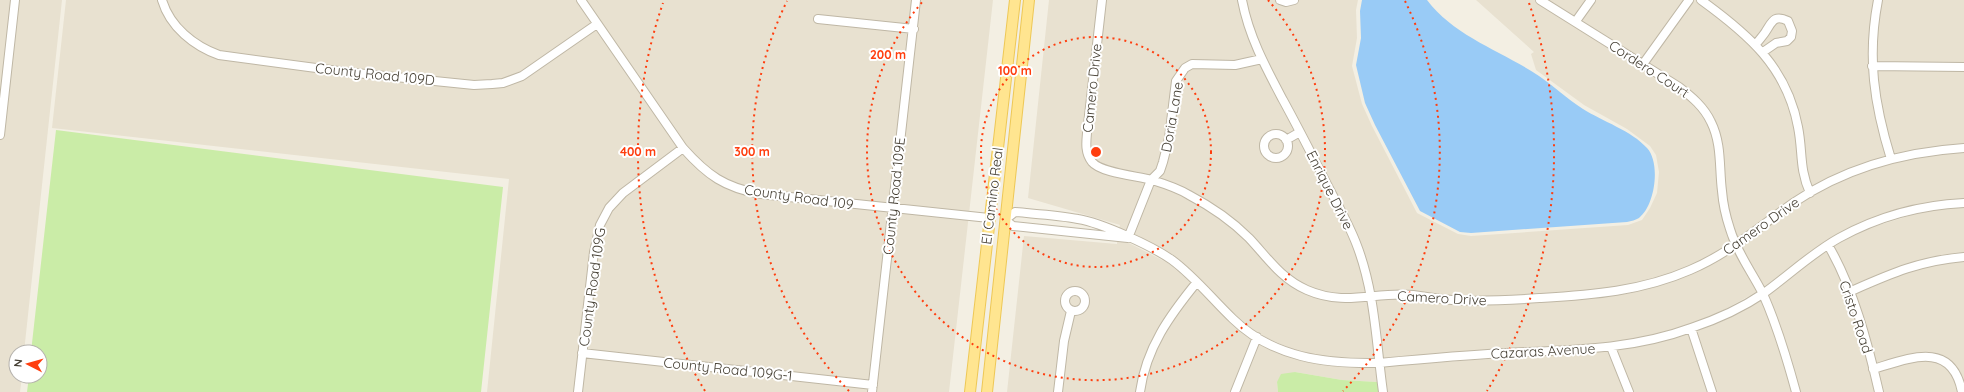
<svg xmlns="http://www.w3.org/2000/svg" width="1964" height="392" font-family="Quicksand,sans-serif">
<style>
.residential{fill:#e8e1d0}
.green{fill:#caeca7}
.water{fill:#99cbf6}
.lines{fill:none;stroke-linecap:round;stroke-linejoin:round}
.minor-casing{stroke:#bfb7a5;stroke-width:10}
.major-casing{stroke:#eec856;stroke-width:12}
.minor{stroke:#fff;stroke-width:8}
.major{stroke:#ffe590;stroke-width:10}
.ring{fill:none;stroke:#ff3e0e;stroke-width:2;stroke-dasharray:2 4}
.labels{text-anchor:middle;stroke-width:4;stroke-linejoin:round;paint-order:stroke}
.street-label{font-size:14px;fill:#453f33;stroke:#fff}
.centre{fill:#ff3e0e;stroke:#fff;stroke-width:2}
.ring-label{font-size:12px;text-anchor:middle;font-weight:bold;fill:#ff3e0e;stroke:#fff;stroke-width:4;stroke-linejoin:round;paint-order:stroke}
</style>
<rect width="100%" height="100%" fill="#f3efe3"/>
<path class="residential" d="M0,0H62L24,352H16V376H22L20,392H0Z
M66,0H993L949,392H487L509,179L52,128Z
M1049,0H1358L1356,10L1357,38L1352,66L1362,104L1372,126L1417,213L1458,234L1471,236L1628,225L1642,220L1650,208L1657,193L1659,172L1656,155L1650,146L1627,129L1584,105L1536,70L1531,54L1534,52L1476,0H1964V199L1923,203L1862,222L1837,235L1816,248L1760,290L1720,312L1689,325L1656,335L1609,343L1379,359L1343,360L1303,354L1267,338L1250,328L1237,317L1201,280L1177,259L1119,229L1120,225L1028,198Z
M1964,207V392H1388L1384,366L1610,351L1658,342L1693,332L1724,318L1765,297L1821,254L1841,242L1866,229L1925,211Z
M1024,236L1117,244V241L1127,242L1168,263L1194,285L1231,323L1245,334L1282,354L1301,361L1342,367H1375L1377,382L1342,380L1295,372L1277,382L1278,392H1007Z"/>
<path class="green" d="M56,130L503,187L481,392H27L29,376H40V352H31Z
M1295,372L1342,380L1377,382L1379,392H1278L1277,382L1281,374Z"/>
<path class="water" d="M1362,0H1427C1455,37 1502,51 1539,76C1554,86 1567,99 1583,109C1602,121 1632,131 1647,148C1661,163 1655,206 1639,218C1636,220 1631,221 1627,222L1471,233L1460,232L1420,211L1375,125L1365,103L1356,65L1361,38L1360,11Z"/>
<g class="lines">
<defs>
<path id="minor" d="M162,0C170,27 194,46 219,55L346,72L474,85L492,84L503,83L522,76L597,24
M581,0L683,148C707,175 725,188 761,194L989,218
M1102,0L1087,133C1086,143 1085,153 1092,162C1101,173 1138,176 1152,180C1165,184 1178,188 1189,195C1210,206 1231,220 1249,238C1267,257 1281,279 1307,290C1346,307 1375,291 1413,295C1426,297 1439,299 1452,300C1482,302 1511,300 1541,298C1592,295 1642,291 1690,270C1728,254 1759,227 1793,203C1843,169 1903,152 1964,148
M1242,0C1249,37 1266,68 1283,100C1300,131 1315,161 1331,192C1340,209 1349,225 1356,243C1375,291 1376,342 1383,392
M1280,0L1286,2L1294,0
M1540,0L1679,87C1692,97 1704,107 1711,122C1722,144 1719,168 1722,191C1723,204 1726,217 1730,229C1737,253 1752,272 1763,294C1777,325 1787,359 1796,392
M1701,0C1748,34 1787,67 1798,127C1803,152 1799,168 1810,193
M1878,0C1867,57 1874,104 1891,159
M818,19L914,29
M1576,21L1591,0
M1756,44C1759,40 1763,36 1766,31C1772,22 1774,14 1788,21L1792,31L1791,37L1787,41L1776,43L1763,52
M1643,64L1689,0
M1872,66L1964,67
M1264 146a12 12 0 1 1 24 0a12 12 0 1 1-24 0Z
M0,135L15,0
M1286,140L1300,132
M1128,238L1013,226L1005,220L1015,212C1036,214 1058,215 1078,219C1102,223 1152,246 1172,260C1195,277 1212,299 1233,319C1273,358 1326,364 1379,363C1421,359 1464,355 1506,353C1568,350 1632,350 1691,328C1715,320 1742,308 1764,293C1789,275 1812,253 1839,238C1877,217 1921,205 1964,203
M1128,238L1151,180L1160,171L1163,162L1169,138L1176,81L1185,68L1192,64L1235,65L1262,59
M1828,245C1853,287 1868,344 1879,392
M1065 301a10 10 0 1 1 20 0a10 10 0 1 1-20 0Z
M1849,292C1890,274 1918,261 1964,257
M1691,328L1712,392
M1611,347L1629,392
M582,353L873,385
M1873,369C1910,358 1952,340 1962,392
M578,392L594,252L600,225L609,208L623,193L683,148
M872,392L916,0
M1058,392L1064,341L1071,311
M1140,392C1146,348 1170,315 1197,282
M1235,392L1257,337"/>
<path id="major" d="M970,392L1015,0
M987,392L1029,0"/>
</defs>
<use href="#minor" class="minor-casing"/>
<use href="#major" class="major-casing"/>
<use href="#minor" class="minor"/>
<use href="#major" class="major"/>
</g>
<g class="ring">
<circle cx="1096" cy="152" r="115"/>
<path d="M1268 0A229 229 0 1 1 924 0"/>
<path d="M849 391A344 344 0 0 1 787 1M1405 1A344 344 0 0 1 1343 391"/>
<path d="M705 391A458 458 0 0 1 663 3M1529 3A458 458 0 0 1 1487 391"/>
</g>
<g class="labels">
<g class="street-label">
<text transform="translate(1649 69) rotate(33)" y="5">Cordero Court</text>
<text transform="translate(375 74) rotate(6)" y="5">County Road 109D</text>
<text transform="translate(1092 88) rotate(-84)" y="5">Camero Drive</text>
<text transform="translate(1172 117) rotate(-80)" y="5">Doria Lane</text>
<text transform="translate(1330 190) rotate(63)" y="5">Enrique Drive</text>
<text transform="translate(894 196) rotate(-84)" y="5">County Road 109E</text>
<text transform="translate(992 196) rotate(-83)" y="5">El Camino Real</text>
<text transform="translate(799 197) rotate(8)" y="5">County Road 109</text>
<text transform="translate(1761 226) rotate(-35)" y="5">Camero Drive</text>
<text transform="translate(592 287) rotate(-82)" y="5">County Road 109G</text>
<text transform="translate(1442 298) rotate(3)" y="5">Camero Drive</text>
<text transform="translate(1856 317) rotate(71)" y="5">Cristo Road</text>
<text transform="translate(1543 351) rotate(-3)" y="5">Cazaras Avenue</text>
<text transform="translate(728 369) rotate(6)" y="5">County Road 109G-1</text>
</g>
</g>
<circle cx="1096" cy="152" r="6" class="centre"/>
<g class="ring-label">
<text x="888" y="59">200 m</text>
<text x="1015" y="75">100 m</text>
<text x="752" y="156">300 m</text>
<text x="638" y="156">400 m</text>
</g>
<g transform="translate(28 364) rotate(276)"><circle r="19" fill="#ffffff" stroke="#b5b2ad"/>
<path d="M0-3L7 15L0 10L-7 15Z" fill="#ff3e0e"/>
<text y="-6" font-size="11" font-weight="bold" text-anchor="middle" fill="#453f33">N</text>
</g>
</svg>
